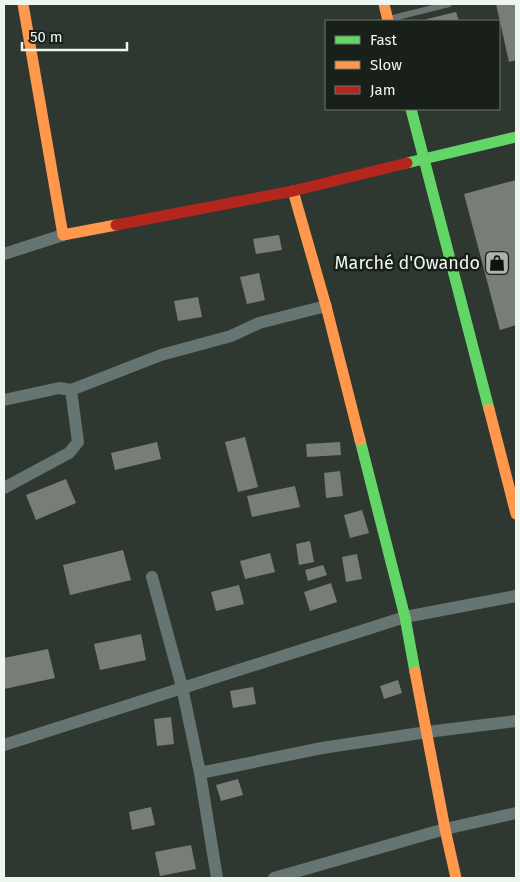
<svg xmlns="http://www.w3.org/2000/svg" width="520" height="882" font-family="'Fira Sans',sans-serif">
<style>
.building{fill:#787e77}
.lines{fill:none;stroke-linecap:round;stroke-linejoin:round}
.lane{stroke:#667571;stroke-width:6}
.street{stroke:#667571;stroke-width:12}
.fast{stroke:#63d668;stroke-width:11}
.slow{stroke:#ff974d;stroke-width:11}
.jam{stroke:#b3261e;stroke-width:11}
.labels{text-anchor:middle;stroke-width:5;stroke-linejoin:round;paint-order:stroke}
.poi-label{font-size:18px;fill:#edf6ef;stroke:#19201a;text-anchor:end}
</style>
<rect width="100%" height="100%" fill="#2e3831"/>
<path class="building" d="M496,4H516V60L509,62Z
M456,12L459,21H427V19Z
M516,180V325L500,330L464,194Z
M279,235L282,250L256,254L253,239Z
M259,273L265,300L247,304L240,277Z
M198,297L202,317L178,321L174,301Z
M245,437L258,487L238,492L225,442Z
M157,442L161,459L115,470L111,453Z
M340,442L341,455L307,457L306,444Z
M340,471L343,496L326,498L324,473Z
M66,479L76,503L36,520L26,495Z
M295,486L300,507L252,517L247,496Z
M362,510L369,533L350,538L344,515Z
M310,541L314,562L299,565L296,544Z
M123,550L131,580L70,595L63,565Z
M270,553L275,572L245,579L240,561Z
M357,554L362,579L346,582L342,557Z
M323,565L327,575L308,581L305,570Z
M331,583L337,602L310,611L304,592Z
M239,585L244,604L216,611L211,592Z
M141,634L146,660L100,670L94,644Z
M48,649L55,678L4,689V658Z
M398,680L402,693L384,699L380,686Z
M253,687L256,704L233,708L230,691Z
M171,717L174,744L157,746L154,719Z
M238,779L243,795L221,801L216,785Z
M151,807L155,825L132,830L129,812Z
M191,845L196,869L160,876L155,852Z"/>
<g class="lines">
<path class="lane" d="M389,19L449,4"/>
<path class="street" d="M4,254L63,235
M4,400L59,388L71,390
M4,488L69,453L78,442L71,390L161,355L231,336L259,323L326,306
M152,577L182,687L200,773L217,878
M4,745L405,617L516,596
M200,773L322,748L427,732L516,721
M274,878L445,829L516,813"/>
<path class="fast" d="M411,109L489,409
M407,163L516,137
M360,440L405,617L415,672"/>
<path class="slow" d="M23,4L63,235L116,225
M384,4L388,21
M293,191L326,306L360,440
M489,409L516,514
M415,672L445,829L456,878"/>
<path class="jam" d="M116,225L293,191L407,163"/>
</g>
<defs>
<symbol id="shop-square" viewBox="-11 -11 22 22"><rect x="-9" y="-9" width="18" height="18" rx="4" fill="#aab4ac" stroke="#19201a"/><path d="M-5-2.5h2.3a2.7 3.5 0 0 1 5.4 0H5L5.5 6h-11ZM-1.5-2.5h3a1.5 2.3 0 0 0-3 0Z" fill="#111"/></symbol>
</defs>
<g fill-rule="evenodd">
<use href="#shop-square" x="483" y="249" width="28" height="28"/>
</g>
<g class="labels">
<g class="poi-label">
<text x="480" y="269">Marché d'Owando</text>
</g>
</g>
<rect width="520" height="882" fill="none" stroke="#edf6ef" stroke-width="10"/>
<rect x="325" y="20" width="175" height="90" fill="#19201a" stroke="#6e766f"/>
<rect x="335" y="36" width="25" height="8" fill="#63d668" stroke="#6e766f"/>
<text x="370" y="45" font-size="15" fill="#edf6ef">Fast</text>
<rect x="335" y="61" width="25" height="8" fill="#ff974d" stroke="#6e766f"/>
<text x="370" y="70" font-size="15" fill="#edf6ef">Slow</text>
<rect x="335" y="86" width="25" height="8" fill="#b3261e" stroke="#6e766f"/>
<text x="370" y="95" font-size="15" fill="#edf6ef">Jam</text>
<path d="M22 42v8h105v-8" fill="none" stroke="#edf6ef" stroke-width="2.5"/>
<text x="30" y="42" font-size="15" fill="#edf6ef" stroke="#19201a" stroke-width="4" paint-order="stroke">50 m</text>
</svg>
